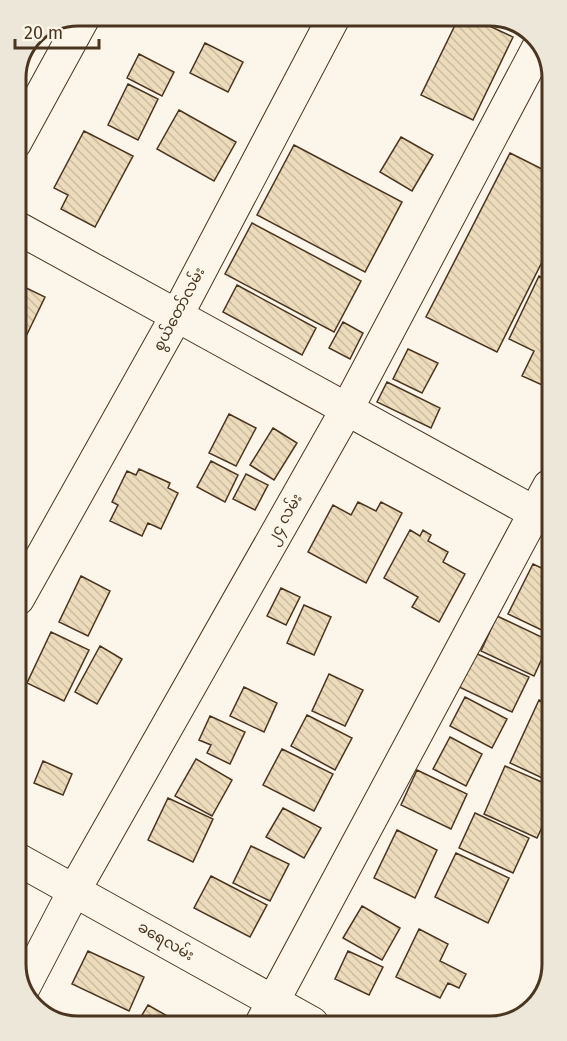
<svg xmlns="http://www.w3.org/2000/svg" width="567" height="1041" font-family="'Fira Sans','Noto Sans Myanmar',sans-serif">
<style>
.building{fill:url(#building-back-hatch);stroke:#4a3520;stroke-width:1.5}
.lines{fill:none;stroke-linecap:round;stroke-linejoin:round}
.minor-casing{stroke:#4a3520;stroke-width:34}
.minor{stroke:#fbf6e9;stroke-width:32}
.labels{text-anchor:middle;stroke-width:4.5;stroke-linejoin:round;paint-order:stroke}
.street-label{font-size:15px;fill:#4a3520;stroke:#fbf6e9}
.rim{fill:none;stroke:#4a3520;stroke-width:3}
</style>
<defs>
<pattern id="building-back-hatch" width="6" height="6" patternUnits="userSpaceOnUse" patternTransform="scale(1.5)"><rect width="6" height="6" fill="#ecdcbc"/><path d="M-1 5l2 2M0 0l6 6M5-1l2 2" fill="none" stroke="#ccbda1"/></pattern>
</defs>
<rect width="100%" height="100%" fill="#fbf6e9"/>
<path class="building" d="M460,15H466L513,37L473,120L421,95Z
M205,43L243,62L228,92L190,73Z
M139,54L174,72L162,96L127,78Z
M128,84L158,99L138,140L108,125Z
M179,110L236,142L214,181L157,149Z
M84,131L133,156L95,227L61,209L68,195L54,188Z
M401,137L433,155L412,191L380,172Z
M294,145L402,202L365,272L257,215Z
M510,153L548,172V250L497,352L426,317Z
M252,223L361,281L334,332L225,274Z
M539,276L548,281L549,388L522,376L534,351L509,339Z
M16,283L45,297L17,355Z
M237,285L316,328L302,355L223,312Z
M343,322L363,333L350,359L329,348Z
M408,349L438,363L422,393L393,379Z
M387,382L440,408L431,428L377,402Z
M229,414L256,428L236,466L209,453Z
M273,428L297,443L274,480L250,465Z
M211,461L238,475L225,502L197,487Z
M139,469L170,483L168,488L178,493L161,529L148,523L142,536L110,521L118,505L112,502L127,471L136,475Z
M246,474L268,485L255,510L233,499Z
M358,502L376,511L381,502L402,513L366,583L308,552L333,505L351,515Z
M410,530L420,536L423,530L431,535L428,541L448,552L443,562L465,574L439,622L412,607L418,597L384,578Z
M533,564L550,572V634L508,614Z
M81,576L110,591L88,636L59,622Z
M281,588L300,597L286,625L267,616Z
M304,605L331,617L314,655L287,643Z
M497,616L550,641L534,676L481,651Z
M51,632L89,650L64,701L27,683Z
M100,646L122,659L97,704L75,692Z
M475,653L529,677L512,712L459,687Z
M329,674L363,690L345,726L312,711Z
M244,687L277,703L264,732L230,716Z
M465,697L507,719L492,748L450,726Z
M539,700L551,706V782L510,763Z
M307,715L352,738L335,770L291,746Z
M210,716L245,732L230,764L207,753L211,745L199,740Z
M450,737L482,754L466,786L433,769Z
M282,749L333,774L314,811L263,785Z
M196,759L232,780L212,816L175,796Z
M43,761L72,774L63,795L34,783Z
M505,766L551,786V808L537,838L484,814Z
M417,770L467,794L451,829L401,805Z
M168,798L213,819L193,862L148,840Z
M283,808L321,828L304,858L266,837Z
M475,813L529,838L513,873L459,848Z
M397,830L437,850L415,898L374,878Z
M251,846L289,864L270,901L233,883Z
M456,853L509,878L488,923L435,897Z
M211,876L267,905L250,937L194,908Z
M362,906L400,928L382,960L343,938Z
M419,929L448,944L440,961L466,974L459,988L448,983L440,998L396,977Z
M88,951L144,977L129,1011L72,984Z
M348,951L383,967L369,995L335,979Z
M148,1005L183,1025H136Z"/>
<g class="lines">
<defs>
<path id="minor" d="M15,143L85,15
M16,227L550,521
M18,599L177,315L335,15
M19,860L312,1023
M22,991L75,889L347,409L540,44
M261,1024L549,486"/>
</defs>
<use href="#minor" class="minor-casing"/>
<use href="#minor" class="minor"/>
</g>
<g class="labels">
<g class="street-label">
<text transform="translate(179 309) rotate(-62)" y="5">စွယ်တော်လမ်း</text>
<text transform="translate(284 519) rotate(-60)" y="5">၂၄ လမ်း</text>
<text transform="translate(166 941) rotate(30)" y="5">ခရေလမ်း</text>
</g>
</g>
<path d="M0 0H567V1041H0ZM78 26H490A52 52 0 0 1 542 78V964A52 52 0 0 1 490 1016H78A52 52 0 0 1 26 964V78A52 52 0 0 1 78 26Z" fill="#ede7d9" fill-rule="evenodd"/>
<path class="rim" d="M78 26H490A52 52 0 0 1 542 78V964A52 52 0 0 1 490 1016H78A52 52 0 0 1 26 964V78A52 52 0 0 1 78 26Z"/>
<path d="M15 39v9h84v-9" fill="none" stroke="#4a3520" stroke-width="3"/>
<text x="24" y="39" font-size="18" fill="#4a3520" stroke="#fbf6e9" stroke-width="4.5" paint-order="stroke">20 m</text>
</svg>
